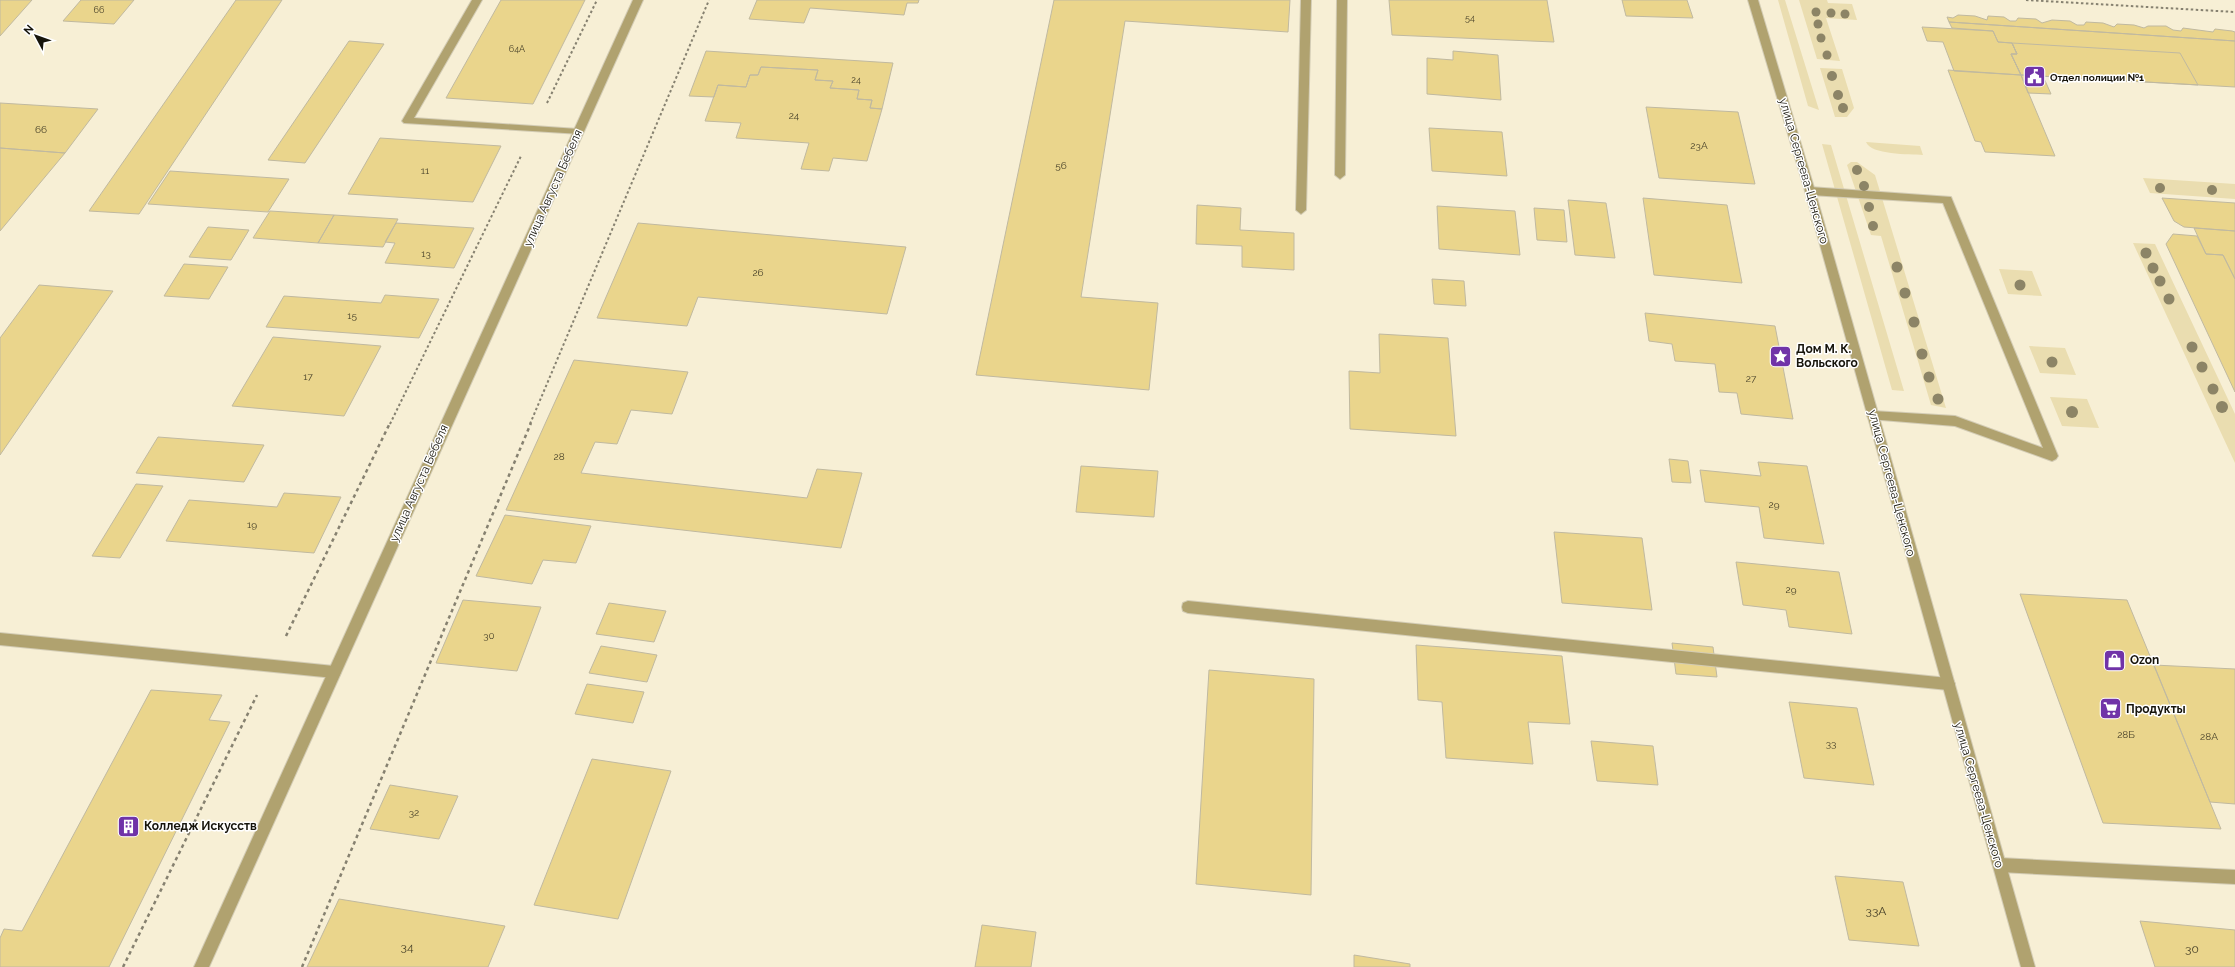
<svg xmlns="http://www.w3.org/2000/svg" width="2235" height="967" font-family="Raleway,sans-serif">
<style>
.green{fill:#eaddb0}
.building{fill:#ead58c;stroke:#c0b9a0}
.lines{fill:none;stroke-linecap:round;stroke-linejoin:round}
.service-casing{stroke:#d3ccb5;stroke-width:2}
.minor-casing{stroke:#d3ccb5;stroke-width:2}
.path-far1{stroke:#868170;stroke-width:2;stroke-dasharray:2.5 2.5;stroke-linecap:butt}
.path{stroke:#868170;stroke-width:2.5;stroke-dasharray:3.5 3.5;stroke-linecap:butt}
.service{fill:#b0a26f;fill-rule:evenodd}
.minor{fill:#b0a26f;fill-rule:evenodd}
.tree{fill:#8c8466}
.labels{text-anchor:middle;stroke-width:3;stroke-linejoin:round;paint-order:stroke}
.far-number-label{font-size:9px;fill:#4b442b}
.far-poi-label{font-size:10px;font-weight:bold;fill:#16140b;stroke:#fff;text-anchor:start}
.number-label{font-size:10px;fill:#4b442b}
.street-label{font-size:12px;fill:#16140b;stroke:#fff}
.poi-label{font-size:12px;font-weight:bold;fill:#16140b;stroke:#fff;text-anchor:start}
.near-number-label{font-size:12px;fill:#4b442b}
</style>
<rect width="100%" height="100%" fill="#f7efd5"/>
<path class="green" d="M1778,0H1785L1819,110L1808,106Z
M1799,0H1827L1828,3L1852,4L1857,20L1826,18L1840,61L1817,59Z
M1820,68L1842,69L1854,108L1847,117H1835Z
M1866,142L1920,146L1923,155C1909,154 1871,155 1866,142Z
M1822,144L1831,145L1904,391L1892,390Z
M1851,162H1857L1875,175L1946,408L1931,405L1881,236L1871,235L1847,165Z
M2143,178L2235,184V199L2150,193Z
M2133,243L2155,244L2235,414V463Z
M1999,269L2032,271L2042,296L2008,294Z
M2029,346L2065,348L2076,375L2040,373Z
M2050,397L2087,399L2099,428L2062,426Z"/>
<path class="building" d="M0,0H32L0,36Z
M81,0H134L114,24L63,21Z
M236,0H282L139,214L89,211Z
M501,0H585L533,104L446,98Z
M757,0H919L918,3H907L904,15L810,8L804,23L749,19Z
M1054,0H1290L1288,32L1125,21L1081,297L1158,303L1149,390L976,375Z
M1389,0H1547L1554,42L1392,35Z
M1622,0H1687L1693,18L1626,16Z
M1958,15L1975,16L1987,20L1988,16L2004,17L2010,21H2016L2018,18L2036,19L2042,23L2052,20L2070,21L2077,25H2084L2086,22L2103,23L2114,27L2117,24L2134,25L2144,28L2148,26H2166L2173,30L2181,31L2183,28L2213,32L2215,29L2232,31L2235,32V41L1949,22L1947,17L1953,18Z
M1949,22L2235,41V87L2021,75L2011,54H2017L2012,43L1998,42L1993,31L1952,28Z
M1922,27L1993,31L1998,42L2012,43L2017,54H2011L2021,75L1954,71L1943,42L1927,41Z
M349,41L384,44L305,163L268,160Z
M2012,43L2180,53L2198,85L2021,75L2011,54H2017Z
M706,51L893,63L882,109L870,108L872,100L857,99L859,90L830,88L833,81L815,80L818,70L761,67L758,75H750L746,87L718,85L714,97L689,96Z
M1453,51L1498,55L1501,100L1427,94V58L1453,60Z
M761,67L818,70L815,80L833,81L830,88L859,90L857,99L872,100L870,108L882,109L867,161L833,158L829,171L801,169L809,143L736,138L741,123L705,121L718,85L746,87L750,75H758Z
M1948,70L2021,75L2055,156L1985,152L1981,142L1975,141Z
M2021,75L2043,76L2051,94L2028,93Z
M0,103L98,109L65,153L0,148Z
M1646,107L1738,112L1755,184L1659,178Z
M1429,128L1502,132L1507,176L1432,171Z
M380,138L501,146L473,202L348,194Z
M0,148L65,153L0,231Z
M170,171L289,179L268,212L148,204Z
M1643,198L1727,205L1742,283L1654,275Z
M2162,198L2235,203V231L2184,227L2174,221Z
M1568,200L1606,203L1615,258L1575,255Z
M1197,205L1241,208L1240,230L1294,233V270L1242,267V246L1196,244Z
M1437,206L1515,211L1520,255L1439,249Z
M1534,208L1564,210L1567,242L1537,240Z
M270,211L334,215L318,243L253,238Z
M334,215L398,219L383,247L318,243Z
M396,223L474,228L454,268L385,263L395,243L385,242Z
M638,223L906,247L887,314L698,297L687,326L597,318Z
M208,227L249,230L231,260L189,257Z
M2194,228L2235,231V279L2223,255L2206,254Z
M2173,234L2197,236L2206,254L2223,255L2235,279V392L2166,244Z
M184,264L228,267L209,299L164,296Z
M1432,279L1464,281L1466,306L1434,304Z
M39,285L113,291L0,455V338Z
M385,295L439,299L419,338L266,327L284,296L381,303Z
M1645,313L1775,326L1793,419L1741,414L1737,393L1719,392L1715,364L1675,361L1672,344L1649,341Z
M1379,334L1448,338L1456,436L1350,429L1349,371L1380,373Z
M273,337L381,346L344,416L232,406Z
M574,360L688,372L672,414L631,410L617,444L595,442L581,473L807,498L817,469L862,473L841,548L506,510Z
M158,437L264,445L244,482L136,473Z
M1669,459L1688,461L1691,483L1672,482Z
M1758,462L1807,466L1824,544L1764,538L1759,507L1705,502L1700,470L1761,476Z
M1081,466L1158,471L1154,517L1076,512Z
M136,484L163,486L120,558L92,556Z
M284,493L341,497L314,553L166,541L189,500L277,507Z
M505,515L591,526L576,563L543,560L532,584L476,576Z
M1554,532L1642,538L1652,610L1562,603Z
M1736,562L1839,572L1852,634L1789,627L1786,610L1743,605Z
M2020,594L2127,600L2221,829L2103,823Z
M463,600L541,607L517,671L436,663Z
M609,603L666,611L654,642L596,634Z
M1672,643L1713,647L1717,677L1676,674Z
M1416,645L1562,656L1570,724L1528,722L1533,764L1446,758L1442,702L1418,700Z
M601,646L657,655L647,682L589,673Z
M2154,665L2235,669V804L2210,802Z
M1209,670L1314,679L1311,895L1196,884Z
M587,684L644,692L633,723L575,714Z
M151,690L222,695L209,720L230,722L109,967H0V938L4,929L22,931Z
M1789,702L1857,708L1874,785L1804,778Z
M1591,741L1653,746L1658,785L1597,781Z
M592,759L671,771L618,919L534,905Z
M390,785L458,796L439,839L370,829Z
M1835,876L1903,882L1919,946L1849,940Z
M339,899L505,926L488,967H307Z
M2140,921L2235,930V967H2155Z
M982,925L1036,932L1031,967H975Z
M1354,955L1410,964V967H1354Z"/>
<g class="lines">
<defs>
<path id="service" d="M472,0H482L414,118L578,129L583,132L581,134L404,123L402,121Z
M1301,0H1311L1306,210L1301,214L1296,210Z
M1337,0H1347L1345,175L1340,179L1335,175Z
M1810,187L1951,197L2058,456L2056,459L2052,461L1955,426L1869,419L1867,416L1869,413L1873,411L1955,416L2043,448L1943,203L1810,195L1805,191Z
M1188,601L1948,678L1953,680L1955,684L1953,688L1948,690L1188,613L1183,611L1182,607L1183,603Z
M0,633L334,666L339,668L341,672L339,676L334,678L0,645Z
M2000,858L2235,870V884L2000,872L1995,870L1993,865L1995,860Z"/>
<path id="minor" d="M633,0H643L209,967H194Z
M1748,0H1758L1815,191L2035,967H2021L1805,191Z"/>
</defs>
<use href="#service" class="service-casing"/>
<use href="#minor" class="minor-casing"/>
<path class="path-far1" d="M2026,0L2235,12
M547,103L597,0
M390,424L521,156
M530,424L709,0"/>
<path class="path" d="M286,636L390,423
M123,967L257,695
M302,967L531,423"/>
<use href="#service" class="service"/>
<use href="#minor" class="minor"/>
</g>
<g class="tree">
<circle cx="1816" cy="12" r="4.5"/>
<circle cx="1831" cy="13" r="4.5"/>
<circle cx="1845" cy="14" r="4.5"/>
<circle cx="1818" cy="24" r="4.5"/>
<circle cx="1821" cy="38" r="4.5"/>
<circle cx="1827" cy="55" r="4.5"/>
<circle cx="1832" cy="76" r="5"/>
<circle cx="1838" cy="95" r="5"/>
<circle cx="1843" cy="108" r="5"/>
<circle cx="1857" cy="170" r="5"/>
<circle cx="1864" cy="186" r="5"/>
<circle cx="2160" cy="188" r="5"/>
<circle cx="2212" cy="190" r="5"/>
<circle cx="1869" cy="207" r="5"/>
<circle cx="1873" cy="226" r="5"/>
<circle cx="2146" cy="253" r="5.5"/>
<circle cx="1897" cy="267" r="5.5"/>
<circle cx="2153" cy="268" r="5.5"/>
<circle cx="2160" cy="281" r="5.5"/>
<circle cx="2020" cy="285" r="5.5"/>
<circle cx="1905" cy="293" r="5.5"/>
<circle cx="2169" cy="299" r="5.5"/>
<circle cx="1914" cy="322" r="5.5"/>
<circle cx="2192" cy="347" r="5.5"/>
<circle cx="1922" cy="354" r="5.5"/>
<circle cx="2052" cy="362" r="5.5"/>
<circle cx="2202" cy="367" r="5.5"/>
<circle cx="1929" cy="377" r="5.5"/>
<circle cx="2213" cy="389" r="5.5"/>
<circle cx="1938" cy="399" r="5.5"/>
<circle cx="2222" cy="407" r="6"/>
<circle cx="2072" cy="412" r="6"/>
</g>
<defs>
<symbol id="civic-square" viewBox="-11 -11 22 22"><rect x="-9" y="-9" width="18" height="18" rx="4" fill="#7033a8" stroke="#fff"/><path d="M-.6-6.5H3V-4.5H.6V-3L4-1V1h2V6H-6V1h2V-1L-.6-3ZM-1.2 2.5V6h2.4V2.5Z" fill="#fff"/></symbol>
<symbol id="sight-square" viewBox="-11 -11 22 22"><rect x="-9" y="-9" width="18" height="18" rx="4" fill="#7033a8" stroke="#fff"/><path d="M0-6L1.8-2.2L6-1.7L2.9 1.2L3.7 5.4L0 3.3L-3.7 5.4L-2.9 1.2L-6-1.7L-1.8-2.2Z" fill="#fff"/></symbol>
<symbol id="shop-square" viewBox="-11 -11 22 22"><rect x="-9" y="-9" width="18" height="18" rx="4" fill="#7033a8" stroke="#fff"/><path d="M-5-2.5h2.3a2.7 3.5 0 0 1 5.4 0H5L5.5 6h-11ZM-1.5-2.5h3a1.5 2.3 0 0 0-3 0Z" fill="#fff"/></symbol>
<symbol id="supermarket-square" viewBox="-11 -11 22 22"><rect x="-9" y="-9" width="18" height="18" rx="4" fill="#7033a8" stroke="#fff"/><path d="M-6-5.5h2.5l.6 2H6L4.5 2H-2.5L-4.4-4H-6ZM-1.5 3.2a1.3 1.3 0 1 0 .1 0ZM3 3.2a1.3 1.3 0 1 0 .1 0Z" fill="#fff"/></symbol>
<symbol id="building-square" viewBox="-11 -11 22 22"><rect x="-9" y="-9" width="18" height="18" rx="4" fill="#7033a8" stroke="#fff"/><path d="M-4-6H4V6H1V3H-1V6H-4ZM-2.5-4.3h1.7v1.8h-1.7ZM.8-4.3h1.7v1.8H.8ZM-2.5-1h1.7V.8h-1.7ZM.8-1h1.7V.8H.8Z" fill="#fff"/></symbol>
</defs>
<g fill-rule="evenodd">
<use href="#civic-square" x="2022" y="64" width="25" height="25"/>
<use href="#sight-square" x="1768" y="344" width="25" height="25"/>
<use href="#shop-square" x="2102" y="648" width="25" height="25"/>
<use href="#supermarket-square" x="2098" y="696" width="25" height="25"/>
<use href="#building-square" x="116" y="814" width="25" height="25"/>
</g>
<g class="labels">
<g class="far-number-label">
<text x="99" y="13">66</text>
<text x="1470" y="21">54</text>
<text x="517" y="52">64А</text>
<text x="856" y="83">24</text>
</g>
<g class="far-poi-label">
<text x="2050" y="81">Отдел полиции №1</text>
</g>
<g class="number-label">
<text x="794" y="119">24</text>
<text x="41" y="133">66</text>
<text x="1699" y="149">23А</text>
<text x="1061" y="169">56</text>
<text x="425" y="174">11</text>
<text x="426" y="257">13</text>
<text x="758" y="276">26</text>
<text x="352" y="319">15</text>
<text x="308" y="380">17</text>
<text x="1751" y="382">27</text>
<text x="559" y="460">28</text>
<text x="1774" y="508">29</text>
<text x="252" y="528">19</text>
<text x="1791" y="593">29</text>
<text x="489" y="639">30</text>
<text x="2126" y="738">28Б</text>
<text x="2209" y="740">28А</text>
<text x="1831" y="747">33</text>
<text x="414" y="816">32</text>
</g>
<g class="street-label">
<text transform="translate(1804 171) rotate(74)" y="4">улица Сергеева-Ценского</text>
<text transform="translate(553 188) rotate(-66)" y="4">улица Августа Бебеля</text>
<text transform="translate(419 483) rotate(-66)" y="4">улица Августа Бебеля</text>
<text transform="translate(1892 483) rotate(75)" y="4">улица Сергеева-Ценского</text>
<text transform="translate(1979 795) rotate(74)" y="4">улица Сергеева-Ценского</text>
</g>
<g class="poi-label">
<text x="1796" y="353">Дом М. К.<tspan x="1796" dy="14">Вольского</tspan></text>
<text x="2130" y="664">Ozon</text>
<text x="2126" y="713">Продукты</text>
<text x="144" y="830">Колледж Искусств</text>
</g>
<g class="near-number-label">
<text x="1876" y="915">33А</text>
<text x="407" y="951">34</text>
<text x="2192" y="953">30</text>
</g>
</g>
<g transform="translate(36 36) rotate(311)" stroke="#ffffff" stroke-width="3" paint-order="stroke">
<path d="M0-3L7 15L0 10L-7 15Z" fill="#16140b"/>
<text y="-6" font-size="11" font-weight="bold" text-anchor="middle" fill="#16140b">N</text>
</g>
</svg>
